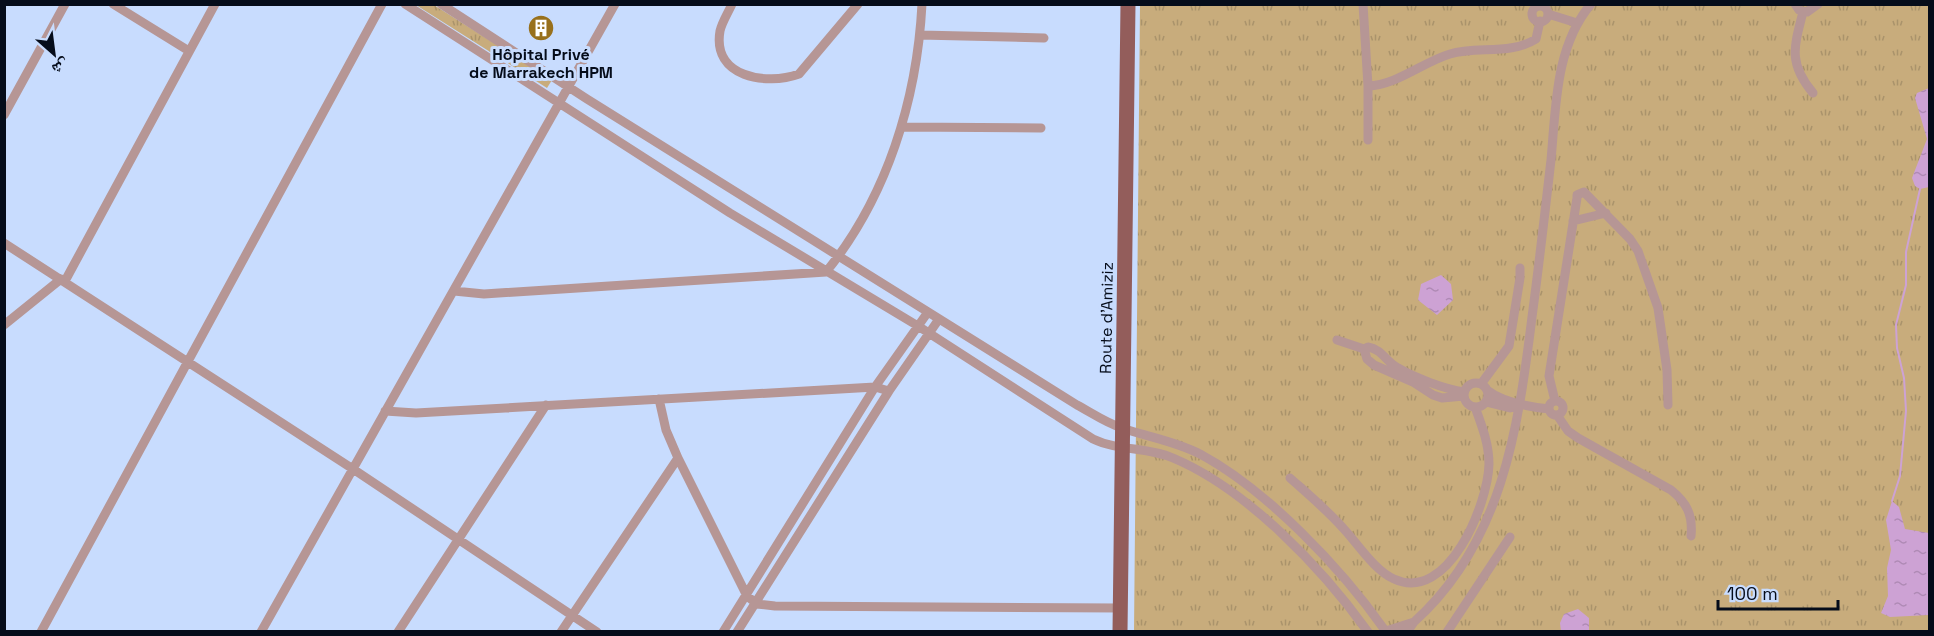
<svg xmlns="http://www.w3.org/2000/svg" width="1934" height="636" font-family="'Space Grotesk','Noto Naskh Arabic',sans-serif">
<style>
.grass{fill:url(#grass-tufts)}
.water{fill:url(#water-ripples)}
.lines{fill:none;stroke-linecap:round;stroke-linejoin:round}
.stream{stroke:#cda2d4;stroke-width:2}
.minor{stroke:#b69695;stroke-width:9}
.primary{stroke:#935d5b;stroke-width:15}
.labels{text-anchor:middle;stroke-width:6;stroke-linejoin:round;paint-order:stroke}
.poi-label{font-size:16px;font-weight:bold;fill:#050c1a;stroke:#c8dcfe}
.street-label{font-size:16px;fill:#050c1a;stroke:#c8dcfe}
</style>
<defs>
<pattern id="grass-tufts" width="24" height="20" patternUnits="userSpaceOnUse" patternTransform="scale(1.5)"><rect width="24" height="20" fill="#c8ac7c"/><path d="M3 7l-1-3M5 7V3M7 7l1-3M15 17l-1-3M17 17v-4M19 17l1-3" fill="none" stroke="#aa936b"/></pattern>
<pattern id="water-ripples" width="26" height="14" patternUnits="userSpaceOnUse" patternTransform="scale(1.5)"><rect width="26" height="14" fill="#cda2d4"/><path d="M2 4q2-2 4 0t4 0M15 11q2-2 4 0t4 0" fill="none" stroke="#af8ab5"/></pattern>
</defs>
<rect width="100%" height="100%" fill="#c8dcfe"/>
<path class="grass" d="M416,5H434L552,80L547,88Z
M1140,5H1929V631L1134,632Z"/>
<path class="water" d="M1929,88V187L1920,189L1915,186L1912,178L1927,139L1915,98L1917,93Z
M1441,275L1451,284L1453,300L1437,315L1418,300L1421,284Z
M1892,501L1899,507L1905,529L1929,533V615L1890,617L1881,613L1888,596L1887,568L1891,550L1886,520Z
M1578,609L1589,618V631H1561L1560,623L1564,614Z"/>
<g class="lines">
<path class="stream" d="M1892,501L1900,476L1906,411L1904,378L1897,348L1896,325L1906,285V252L1920,189"/>
<path class="minor" d="M113,4L189,51
M405,4L730,213L918,326L1093,439C1118,451 1148,447 1173,458C1247,489 1322,568 1368,632
M441,4L587,99L1077,405C1092,413 1106,423 1122,428C1148,437 1175,441 1200,454C1267,490 1341,568 1384,629
M732,4C728,13 722,22 720,31C712,77 766,86 799,74L858,4
M1363,4L1368,86V140
M1795,4L1799,10L1807,12L1818,4
M1532 14a8 8 0 1 1 16 0a8 8 0 1 1-16 0Z
M1803,12C1794,47 1788,63 1813,93
M1548,14L1577,23
M920,35L1044,38
M1368,86C1397,85 1423,62 1450,54C1477,46 1511,55 1536,39L1540,21
M4,115L65,4
M902,127L1041,128
M1573,221L1606,213
M4,243L353,469L597,632
M65,281L215,4
M454,291L484,294L826,272C887,197 917,100 922,4
M4,325L61,279
M1337,340L1364,349
M1464 395a12 12 0 1 1 24 0a12 12 0 1 1-24 0Z
M1481,384L1509,346L1520,278V268
M1487,390C1502,402 1531,407 1549,409
M1464,396L1442,398L1433,395L1413,382L1374,365L1367,359L1364,349L1368,347C1382,349 1386,362 1398,368C1415,378 1445,389 1464,392
M659,399L666,430L678,458L747,596L757,604L775,606L1120,608
M1555,401L1549,376L1577,198V195L1584,192L1630,239L1638,251L1658,308L1667,370L1668,405
M1549 408a7 7 0 1 1 14 0a7 7 0 1 1-14 0Z
M1486,402L1510,408L1522,405
M385,411L416,413L875,387L889,391
M1557,415L1568,431L1578,438L1671,490C1687,503 1693,515 1691,536
M1290,478C1308,494 1327,510 1343,528C1358,544 1374,570 1394,579C1448,604 1488,504 1489,464C1489,444 1482,426 1475,407
M1414,622C1502,543 1518,430 1532,317C1539,265 1545,212 1551,160C1556,107 1555,47 1591,4
M1389,630L1414,622L1407,632
M41,632L382,4
M261,632L615,4
M398,632L546,405
M561,632L678,458
M723,632L875,387L928,312
M737,632L889,391L939,319
M1447,632L1510,537"/>
<path class="primary" d="M1120,632L1128,4"/>
</g>
<defs>
<symbol id="building-disc" viewBox="-11 -11 22 22"><circle r="9.5" fill="#98701c" stroke="#c8dcfe"/><path d="M-4-6H4V6H1V3H-1V6H-4ZM-2.5-4.3h1.7v1.8h-1.7ZM.8-4.3h1.7v1.8H.8ZM-2.5-1h1.7V.8h-1.7ZM.8-1h1.7V.8H.8Z" fill="#fff"/></symbol>
</defs>
<g fill-rule="evenodd">
<use href="#building-disc" x="526" y="13" width="30" height="30"/>
</g>
<g class="labels">
<g class="poi-label">
<text x="541" y="60">Hôpital Privé<tspan x="541" dy="18">de Marrakech HPM</tspan></text>
</g>
<g class="street-label">
<text transform="translate(1106 318) rotate(-89)" y="6">Route d'Amiziz</text>
</g>
</g>
<rect width="1934" height="636" fill="none" stroke="#050c1a" stroke-width="12"/>
<g transform="translate(54 54) rotate(152)" stroke="#c8dcfe" stroke-width="4.5" paint-order="stroke">
<path d="M0-4.5L10 22L0 15L-10 22Z" fill="#050c1a"/>
<text y="-9" font-size="16" font-weight="bold" text-anchor="middle" fill="#050c1a">ش</text>
</g>
<path d="M1718 600v9h120v-9" fill="none" stroke="#050c1a" stroke-width="3"/>
<text x="1727" y="600" font-size="18" fill="#050c1a" stroke="#c8dcfe" stroke-width="4.5" paint-order="stroke">100 m</text>
</svg>
